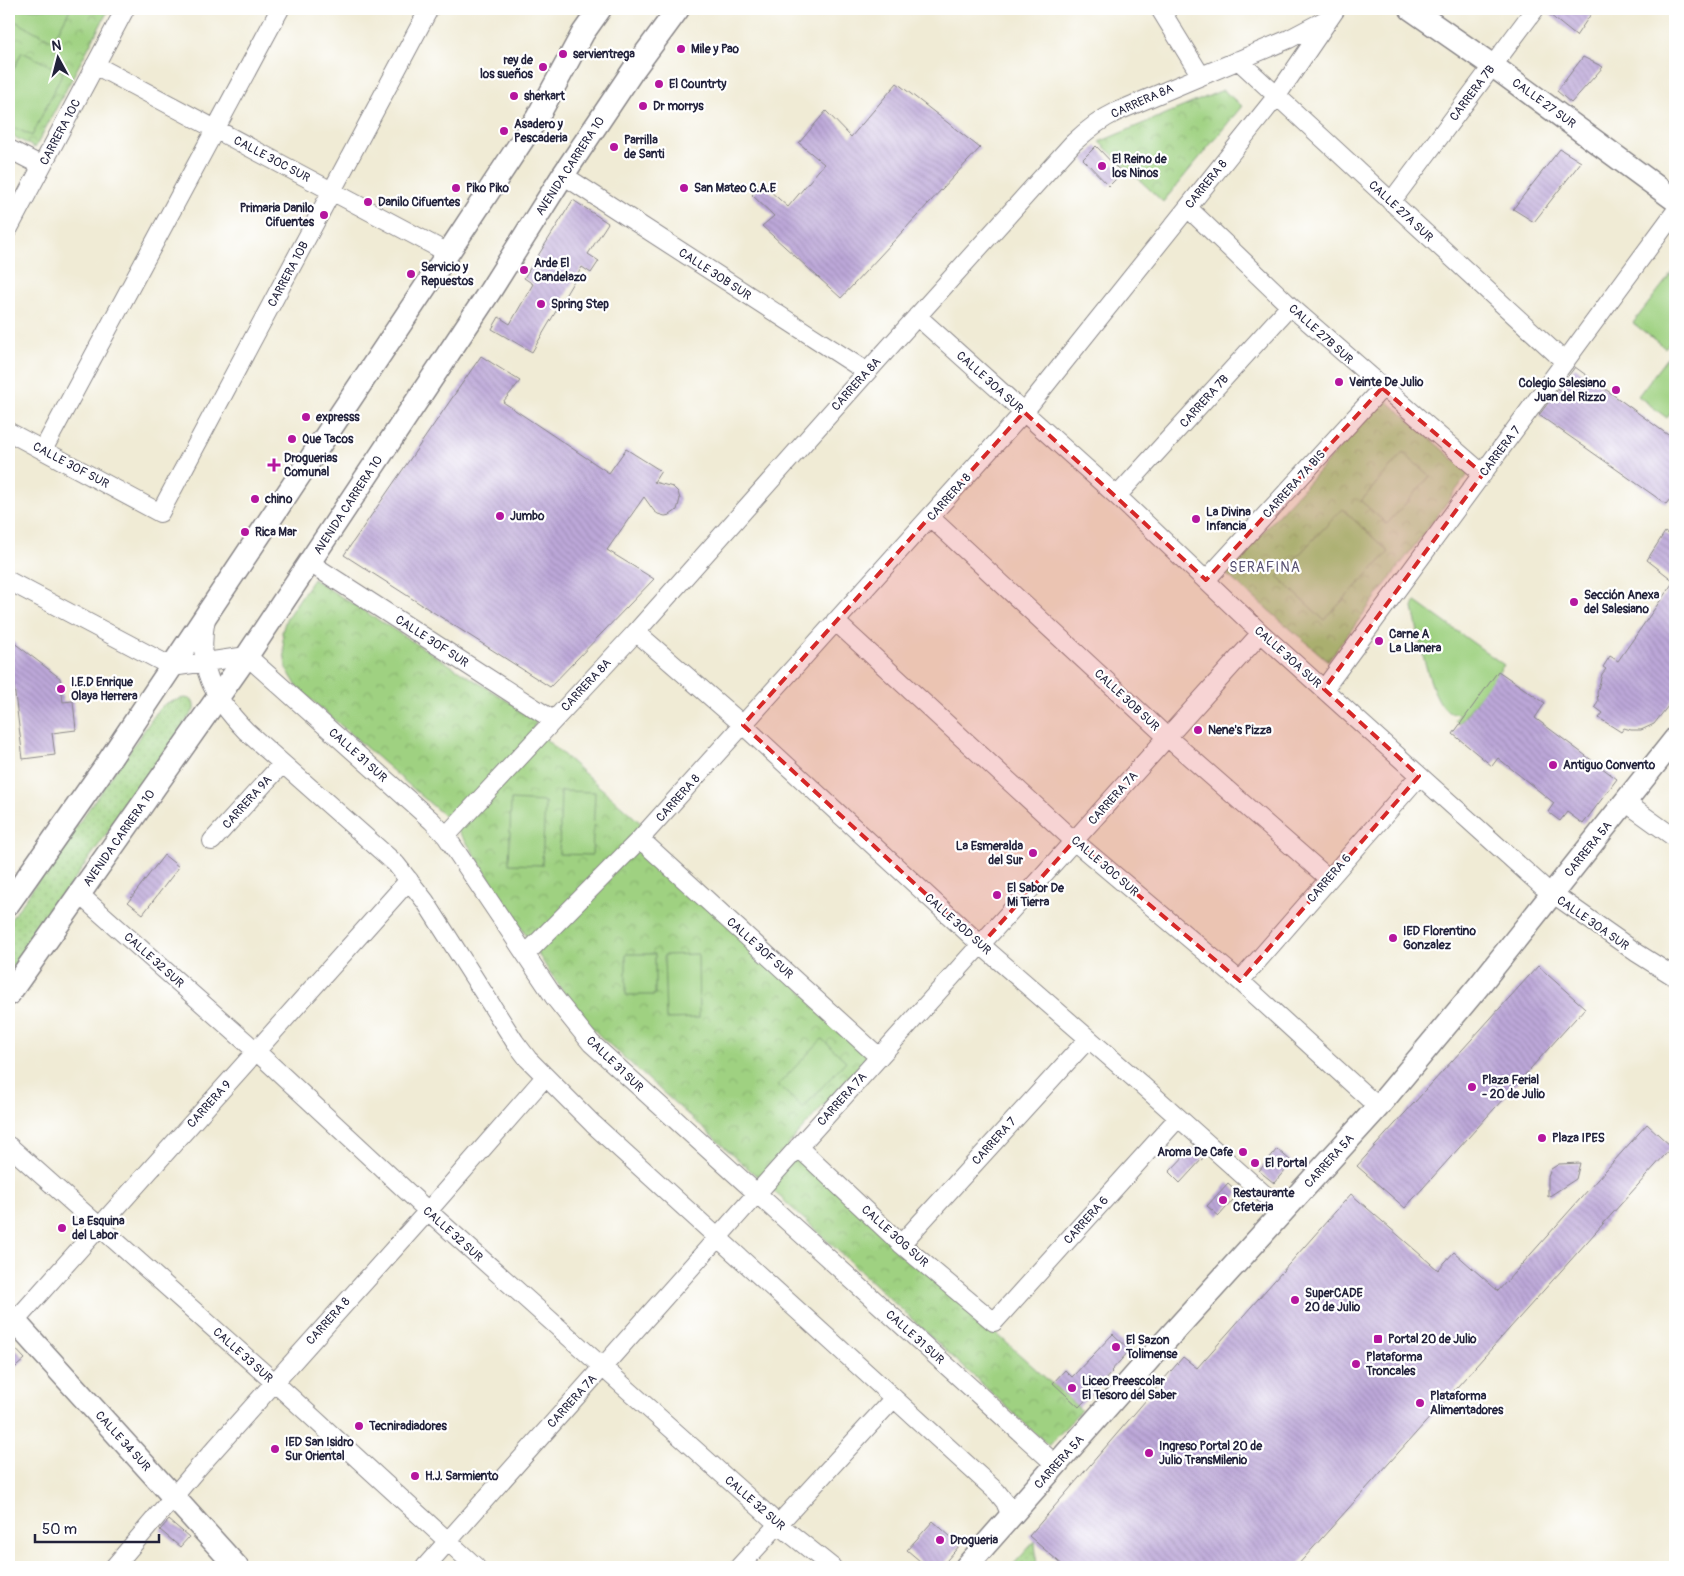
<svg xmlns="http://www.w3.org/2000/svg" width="1684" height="1576" font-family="Pangolin,sans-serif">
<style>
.grass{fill:url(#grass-dots);stroke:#607a5e}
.park{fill:url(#park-crowns);stroke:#607a5e}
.garden{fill:#9fd181;stroke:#607a5e}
.building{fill:url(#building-back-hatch)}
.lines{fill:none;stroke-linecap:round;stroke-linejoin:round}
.minor-casing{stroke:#898688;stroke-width:20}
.major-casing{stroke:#898688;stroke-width:25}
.minor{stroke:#fff;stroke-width:18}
.major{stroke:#fff;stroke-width:22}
.marked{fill:#d62828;fill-opacity:0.2;stroke:#d62828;stroke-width:4;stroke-dasharray:10 6;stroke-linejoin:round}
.poi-dot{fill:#b5179e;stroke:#fff;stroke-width:2}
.labels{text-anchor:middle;stroke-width:4.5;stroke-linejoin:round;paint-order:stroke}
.poi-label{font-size:12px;font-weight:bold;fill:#22223b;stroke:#fff;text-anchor:start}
.street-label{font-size:12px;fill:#22223b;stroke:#fff}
.neighbourhood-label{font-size:14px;letter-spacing:1px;fill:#585172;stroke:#fff}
</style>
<defs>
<pattern id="grass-dots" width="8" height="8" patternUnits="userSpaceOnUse" patternTransform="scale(1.25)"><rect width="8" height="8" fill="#9fd181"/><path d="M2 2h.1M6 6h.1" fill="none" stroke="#89b370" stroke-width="1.8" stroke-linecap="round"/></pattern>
<pattern id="park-crowns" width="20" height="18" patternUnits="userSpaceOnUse" patternTransform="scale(1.25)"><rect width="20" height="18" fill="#9fd181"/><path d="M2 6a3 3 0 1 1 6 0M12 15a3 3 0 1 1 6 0" fill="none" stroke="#89b370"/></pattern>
<pattern id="building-back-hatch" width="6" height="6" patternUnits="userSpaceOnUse" patternTransform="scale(1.25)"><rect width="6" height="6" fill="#bca7d8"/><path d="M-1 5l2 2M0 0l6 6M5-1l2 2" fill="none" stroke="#a18fba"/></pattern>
</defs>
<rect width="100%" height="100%" fill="#fff"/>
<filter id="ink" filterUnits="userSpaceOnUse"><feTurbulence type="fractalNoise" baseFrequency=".02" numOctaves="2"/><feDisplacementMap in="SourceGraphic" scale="10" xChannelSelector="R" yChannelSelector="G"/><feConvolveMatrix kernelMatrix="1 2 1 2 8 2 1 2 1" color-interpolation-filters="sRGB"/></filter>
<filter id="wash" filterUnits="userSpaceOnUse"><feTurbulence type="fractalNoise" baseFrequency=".0096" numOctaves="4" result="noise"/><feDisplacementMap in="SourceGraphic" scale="20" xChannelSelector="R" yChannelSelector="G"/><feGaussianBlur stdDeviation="1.12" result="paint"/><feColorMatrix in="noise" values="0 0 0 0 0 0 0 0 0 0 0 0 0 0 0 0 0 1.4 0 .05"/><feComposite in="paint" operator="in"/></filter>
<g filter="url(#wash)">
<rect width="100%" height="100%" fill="#f0ebd5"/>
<path class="grass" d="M184,698L191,699L194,704V710L9,972V922L159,709L166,703Z
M1035,1541L1037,1567H1011Z"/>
<path class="park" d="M9,9H109L35,148L9,134Z
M1223,90L1242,106L1163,202L1099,142Z
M1385,399L1469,473L1328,661L1225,573Z
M313,579L538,720L533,728L643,825L632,838L870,1053L788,1145L1081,1410L1049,1446L780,1197L601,1037L577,1012L547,968L467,843L449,820L298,688L286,668L282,632L286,619Z"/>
<path class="garden" d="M11,9H70L53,41L9,18V13Z
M22,52L63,72L32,136L9,125V79Z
M1675,269V335L1665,348L1633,323Z
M1675,347V408L1667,418L1638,396Z
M1403,453L1430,476L1387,524L1361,501Z
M1342,509L1389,552L1324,620L1278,577Z
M1415,601L1504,665L1459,724L1455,720L1459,715C1456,713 1451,713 1448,711C1429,700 1418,630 1413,608Z
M561,791L595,792L592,855L559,854Z
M511,800L545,802L542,865L509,864Z
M626,954H655V995H626Z
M698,954L699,1018L666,1019L664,955Z
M822,1039L846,1061L803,1108L778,1085Z"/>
<g id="blocks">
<path class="building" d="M1545,9H1583L1591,14L1576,36L1545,11Z
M1583,57L1603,67L1571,103L1557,91Z
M897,83L980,148L841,298L762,226L774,216L752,195L761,183L788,207L824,164L799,143L826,111L851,137Z
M1096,146L1122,173L1109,186L1083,159Z
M1560,149L1581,162L1534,222L1513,209Z
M573,200L608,223L588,254L599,261L591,273L582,267L532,352L492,329L499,317L510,324L533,284L524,278Z
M481,356L520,381L503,402L609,473L626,449L661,471L654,482L673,487L678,492L680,499L677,510L670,515L665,516L658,514L654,511L644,497L607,550L654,579L550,687L344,555Z
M1575,367L1675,440V493L1666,504L1539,415Z
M1665,532L1675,540V697L1654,724L1641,730H1631L1624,728L1621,732L1599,718L1603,713L1595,707L1598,701L1597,693L1602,674L1606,669L1603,667L1610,656L1618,661L1674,581L1647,560Z
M9,639L60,678L63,702L73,701L76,730L52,733L55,755L23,759L14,686L9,682Z
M1498,671L1545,703L1535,718L1617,779L1583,824L1567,812L1560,821L1548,812L1554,803L1498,758L1492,766L1453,734Z
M164,855L179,867L143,914L128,902Z
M1538,966L1585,1008L1405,1208L1357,1166Z
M1647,1124L1672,1147L1296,1567H1065L1029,1536L1183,1357L1197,1368L1351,1194L1438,1270L1454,1252L1498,1291Z
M1192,1148L1203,1158L1180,1183L1169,1172Z
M1277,1149L1292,1162L1274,1183L1259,1171Z
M1580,1163L1576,1179L1548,1197V1177L1551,1169L1559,1164Z
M1228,1183L1239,1193L1219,1216L1207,1206Z
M1113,1334L1130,1350L1111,1371L1112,1372L1101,1384L1079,1407L1053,1383L1065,1370L1072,1377Z
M9,1342L25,1359L9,1373Z
M169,1520L189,1537L180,1547L160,1530Z
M933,1521L960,1545L941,1567H927L907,1550Z"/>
</g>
</g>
<g filter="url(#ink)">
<use href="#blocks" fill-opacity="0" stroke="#898688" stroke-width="1"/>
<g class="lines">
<defs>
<path id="minor" d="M1160,9L1201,76
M1238,60L1565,362
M95,65L448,253
M9,149L42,166
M563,175L867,372
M1391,202L1535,9
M1188,208L1290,306L1483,474
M9,228L125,9
M917,316L1117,496L1261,633L1542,886L1637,953L1675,977
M9,432L160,513L429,9
M43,450L280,9
M1117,496L1290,306
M931,518L1167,737L1328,878
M310,563L553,720
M1206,580L1382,388
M9,581L172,667L247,656L432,821L446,836L554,997L591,1043L1056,1465
M206,618C196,668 213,697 246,731L396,864L425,901L515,1042L528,1059L593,1124L997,1492L1005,1502L1011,1516
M835,621L1074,841L1240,981L1378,1107
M636,632L743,725L981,945L1143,1086L1283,1211
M1324,689L1675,212
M1625,802L1675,838
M446,836L636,632L867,372L1073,143C1086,131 1099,120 1116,112L1289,39L1327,19
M640,839L879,1057
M212,841L282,764
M79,894L256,1051L428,1211L778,1524L832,1567
M526,954L640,839L1024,412L1276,97L1336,9
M1240,981L1419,776
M9,1146L274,1382L476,1567
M798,1147L901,1244L994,1322L1178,1118
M901,1244L1088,1039
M9,1328L409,880
M114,1567L197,1469L428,1211L545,1077
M425,1567L775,1173L1261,633
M739,1567L894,1398"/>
<path id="major" d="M1411,9L1493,66L1675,200
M9,903L104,768L448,253L537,118L583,33L600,9
M9,994L247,656L490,291L563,175L634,69L678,9
M9,1315L237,1567
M966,1567L1159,1348L1378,1107L1478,987L1675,739"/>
</defs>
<use href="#minor" class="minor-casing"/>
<use href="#major" class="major-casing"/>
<use href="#minor" class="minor"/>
<use href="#major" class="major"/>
</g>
</g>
<path class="marked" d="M1382,388L1483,474L1324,689L1419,776L1240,981L1074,841L981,945L743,725L1024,412L1206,580Z"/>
<g class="poi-dot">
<circle cx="681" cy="49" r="5"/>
<circle cx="563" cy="54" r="5"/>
<circle cx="543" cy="67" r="5"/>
<circle cx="659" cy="84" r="5"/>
<circle cx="514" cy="96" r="5"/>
<circle cx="643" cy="106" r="5"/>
<circle cx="504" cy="131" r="5"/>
<circle cx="614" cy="147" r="5"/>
<circle cx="1102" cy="166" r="5"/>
<circle cx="456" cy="188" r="5"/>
<circle cx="684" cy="188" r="5"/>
<circle cx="368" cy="202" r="5"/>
<circle cx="324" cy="215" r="5"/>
<circle cx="524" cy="270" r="5"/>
<circle cx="411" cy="274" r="5"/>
<circle cx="541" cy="304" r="5"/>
<circle cx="1339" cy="382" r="5"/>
<circle cx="1616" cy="390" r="5"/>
<circle cx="306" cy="417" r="5"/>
<circle cx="292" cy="439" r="5"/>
<path d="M271.5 457.5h5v5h5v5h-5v5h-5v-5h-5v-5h5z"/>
<circle cx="255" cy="499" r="5"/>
<circle cx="500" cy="516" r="5"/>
<circle cx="1196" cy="519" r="5"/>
<circle cx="245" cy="532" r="5"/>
<circle cx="1574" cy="602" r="5"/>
<circle cx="1379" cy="641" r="5"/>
<circle cx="61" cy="689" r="5"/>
<circle cx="1198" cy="730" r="5"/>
<circle cx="1553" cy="765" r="5"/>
<circle cx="1033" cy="853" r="5"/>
<circle cx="997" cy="895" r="5"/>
<circle cx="1393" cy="938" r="5"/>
<circle cx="1472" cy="1087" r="5"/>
<circle cx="1542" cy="1138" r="5"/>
<circle cx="1243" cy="1152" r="5"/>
<circle cx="1255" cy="1163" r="5"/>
<circle cx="1223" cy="1200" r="5"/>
<circle cx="62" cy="1228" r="5"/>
<circle cx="1295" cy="1300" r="5"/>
<rect x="1373" y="1334" width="10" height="10" rx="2.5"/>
<circle cx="1116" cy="1347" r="5"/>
<circle cx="1356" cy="1364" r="5"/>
<circle cx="1072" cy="1388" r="5"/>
<circle cx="1420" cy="1403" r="5"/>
<circle cx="359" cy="1426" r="5"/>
<circle cx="275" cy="1449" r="5"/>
<circle cx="1149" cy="1453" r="5"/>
<circle cx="415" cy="1476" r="5"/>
<circle cx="940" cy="1540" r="5"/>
</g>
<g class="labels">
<g class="poi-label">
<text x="691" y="53">Mile y Pao</text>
<text x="573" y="58">servientrega</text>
<text x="533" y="64" text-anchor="end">rey de<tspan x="533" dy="14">los sueños</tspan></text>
<text x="669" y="88">El Countrty</text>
<text x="524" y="100">sherkart</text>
<text x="653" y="110">Dr morrys</text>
<text x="514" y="128">Asadero y<tspan x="514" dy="14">Pescaderia</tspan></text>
<text x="624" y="144">Parrilla<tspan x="624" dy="14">de Santi</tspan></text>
<text x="1112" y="163">El Reino de<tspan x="1112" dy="14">los Ninos</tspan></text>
<text x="466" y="192">Piko Piko</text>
<text x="694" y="192">San Mateo C.A.E</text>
<text x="378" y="206">Danilo Cifuentes</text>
<text x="314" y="212" text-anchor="end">Primaria Danilo<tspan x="314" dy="14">Cifuentes</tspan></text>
<text x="534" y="267">Arde El<tspan x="534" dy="14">Candelazo</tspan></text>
<text x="421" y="271">Servicio y<tspan x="421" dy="14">Repuestos</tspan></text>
<text x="551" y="308">Spring Step</text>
<text x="1349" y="386">Veinte De Julio</text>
<text x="1606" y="387" text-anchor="end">Colegio Salesiano<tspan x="1606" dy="14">Juan del Rizzo</tspan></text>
<text x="316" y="421">expresss</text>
<text x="302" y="443">Que Tacos</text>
<text x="284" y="462">Droguerias<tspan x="284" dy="14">Comunal</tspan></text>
<text x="265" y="503">chino</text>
<text x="1206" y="516">La Divina<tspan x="1206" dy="14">Infancia</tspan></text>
<text x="510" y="520">Jumbo</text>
<text x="255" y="536">Rica Mar</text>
<text x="1584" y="599">Sección Anexa<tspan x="1584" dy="14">del Salesiano</tspan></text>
<text x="1389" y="638">Carne A<tspan x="1389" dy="14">La Llanera</tspan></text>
<text x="71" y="686">I.E.D Enrique<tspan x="71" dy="14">Olaya Herrera</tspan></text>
<text x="1208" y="734">Nene's Pizza</text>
<text x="1563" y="769">Antiguo Convento</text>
<text x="1023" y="850" text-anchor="end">La Esmeralda<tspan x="1023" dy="14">del Sur</tspan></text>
<text x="1007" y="892">El Sabor De<tspan x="1007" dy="14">Mi Tierra</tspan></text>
<text x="1403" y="935">IED Florentino<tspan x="1403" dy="14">Gonzalez</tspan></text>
<text x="1482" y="1084">Plaza Ferial<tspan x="1482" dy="14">- 20 de Julio</tspan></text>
<text x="1552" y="1142">Plaza IPES</text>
<text x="1233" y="1156" text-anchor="end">Aroma De Cafe</text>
<text x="1265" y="1167">El Portal</text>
<text x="1233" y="1197">Restaurante<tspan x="1233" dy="14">Cfeteria</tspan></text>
<text x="72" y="1225">La Esquina<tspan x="72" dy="14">del Labor</tspan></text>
<text x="1305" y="1297">SuperCADE<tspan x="1305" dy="14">20 de Julio</tspan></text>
<text x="1388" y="1343">Portal 20 de Julio</text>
<text x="1126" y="1344">El Sazon<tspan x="1126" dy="14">Tolimense</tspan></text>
<text x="1366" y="1361">Plataforma<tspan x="1366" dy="14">Troncales</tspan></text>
<text x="1082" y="1385">Liceo Preescolar<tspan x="1082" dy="14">El Tesoro del Saber</tspan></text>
<text x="1430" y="1400">Plataforma<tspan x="1430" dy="14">Alimentadores</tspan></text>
<text x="369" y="1430">Tecniradiadores</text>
<text x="285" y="1446">IED San Isidro<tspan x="285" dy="14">Sur Oriental</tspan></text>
<text x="1159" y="1450">Ingreso Portal 20 de<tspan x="1159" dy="14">Julio TransMilenio</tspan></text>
<text x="425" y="1480">H.J. Sarmiento</text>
<text x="950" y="1544">Drogueria</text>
</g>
<g class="street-label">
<text transform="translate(1472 93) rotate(-53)" y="4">CARRERA 7B</text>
<text transform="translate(1142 101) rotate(-24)" y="4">CARRERA 8A</text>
<text transform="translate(1544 103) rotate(36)" y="4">CALLE 27 SUR</text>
<text transform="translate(60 132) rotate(-62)" y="4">CARRERA 10C</text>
<text transform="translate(272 159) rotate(28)" y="4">CALLE 30C SUR</text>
<text transform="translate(570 166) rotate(-57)" y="4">AVENIDA CARRERA 10</text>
<text transform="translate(1206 184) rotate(-51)" y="4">CARRERA 8</text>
<text transform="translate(1401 211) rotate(43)" y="4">CALLE 27A SUR</text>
<text transform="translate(288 274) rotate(-62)" y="4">CARRERA 10B</text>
<text transform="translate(715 274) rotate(33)" y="4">CALLE 30B SUR</text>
<text transform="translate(1321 334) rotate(42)" y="4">CALLE 27B SUR</text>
<text transform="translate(990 382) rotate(42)" y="4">CALLE 30A SUR</text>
<text transform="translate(856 384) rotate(-48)" y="4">CARRERA 8A</text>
<text transform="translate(1204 401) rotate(-48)" y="4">CARRERA 7B</text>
<text transform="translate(1500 451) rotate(-53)" y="4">CARRERA 7</text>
<text transform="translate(71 465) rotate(28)" y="4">CALLE 30F SUR</text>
<text transform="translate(1294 484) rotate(-48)" y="4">CARRERA 7A BIS</text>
<text transform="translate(949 497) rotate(-48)" y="4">CARRERA 8</text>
<text transform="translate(348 505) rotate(-57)" y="4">AVENIDA CARRERA 10</text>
<text transform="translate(432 641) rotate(33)" y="4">CALLE 30F SUR</text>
<text transform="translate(1288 657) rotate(42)" y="4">CALLE 30A SUR</text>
<text transform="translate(586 685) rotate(-47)" y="4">CARRERA 8A</text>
<text transform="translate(1127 700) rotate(43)" y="4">CALLE 30B SUR</text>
<text transform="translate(358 755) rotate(42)" y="4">CALLE 31 SUR</text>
<text transform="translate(678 798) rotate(-48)" y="4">CARRERA 8</text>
<text transform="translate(1113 798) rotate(-48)" y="4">CARRERA 7A</text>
<text transform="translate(247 802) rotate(-48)" y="4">CARRERA 9A</text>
<text transform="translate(119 838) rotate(-55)" y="4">AVENIDA CARRERA 10</text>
<text transform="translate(1588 849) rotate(-51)" y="4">CARRERA 5A</text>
<text transform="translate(1105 866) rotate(41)" y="4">CALLE 30C SUR</text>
<text transform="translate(1329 878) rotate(-49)" y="4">CARRERA 6</text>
<text transform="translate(1593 923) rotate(35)" y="4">CALLE 30A SUR</text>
<text transform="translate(958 924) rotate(42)" y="4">CALLE 30D SUR</text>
<text transform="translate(760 948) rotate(42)" y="4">CALLE 30F SUR</text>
<text transform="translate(154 960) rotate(42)" y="4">CALLE 32 SUR</text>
<text transform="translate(615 1064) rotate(44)" y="4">CALLE 31 SUR</text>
<text transform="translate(842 1099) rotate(-48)" y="4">CARRERA 7A</text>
<text transform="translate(209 1104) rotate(-48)" y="4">CARRERA 9</text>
<text transform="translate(994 1141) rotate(-48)" y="4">CARRERA 7</text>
<text transform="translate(1329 1161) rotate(-48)" y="4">CARRERA 5A</text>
<text transform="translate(1086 1220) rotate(-48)" y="4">CARRERA 6</text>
<text transform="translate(453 1234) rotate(42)" y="4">CALLE 32 SUR</text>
<text transform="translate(895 1236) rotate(42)" y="4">CALLE 30G SUR</text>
<text transform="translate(328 1321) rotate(-48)" y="4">CARRERA 8</text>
<text transform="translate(915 1337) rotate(42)" y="4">CALLE 31 SUR</text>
<text transform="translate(243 1355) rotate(42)" y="4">CALLE 33 SUR</text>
<text transform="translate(572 1401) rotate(-48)" y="4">CARRERA 7A</text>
<text transform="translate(123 1441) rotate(48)" y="4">CALLE 34 SUR</text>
<text transform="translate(1059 1462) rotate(-48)" y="4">CARRERA 5A</text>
<text transform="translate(755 1503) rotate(41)" y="4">CALLE 32 SUR</text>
</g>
<g class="neighbourhood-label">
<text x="1265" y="572">SERAFINA</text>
</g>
</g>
<rect width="1684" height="1576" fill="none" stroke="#fff" stroke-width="30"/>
<g transform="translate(58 58) rotate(353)" stroke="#ffffff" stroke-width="4" paint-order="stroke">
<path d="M0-4L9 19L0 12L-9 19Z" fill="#22223b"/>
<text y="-8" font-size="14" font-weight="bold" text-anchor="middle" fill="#22223b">N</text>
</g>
<path d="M35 1534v8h124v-8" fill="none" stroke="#22223b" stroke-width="2.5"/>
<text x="42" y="1534" font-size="15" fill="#22223b" stroke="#ffffff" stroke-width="4" paint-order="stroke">50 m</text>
</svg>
